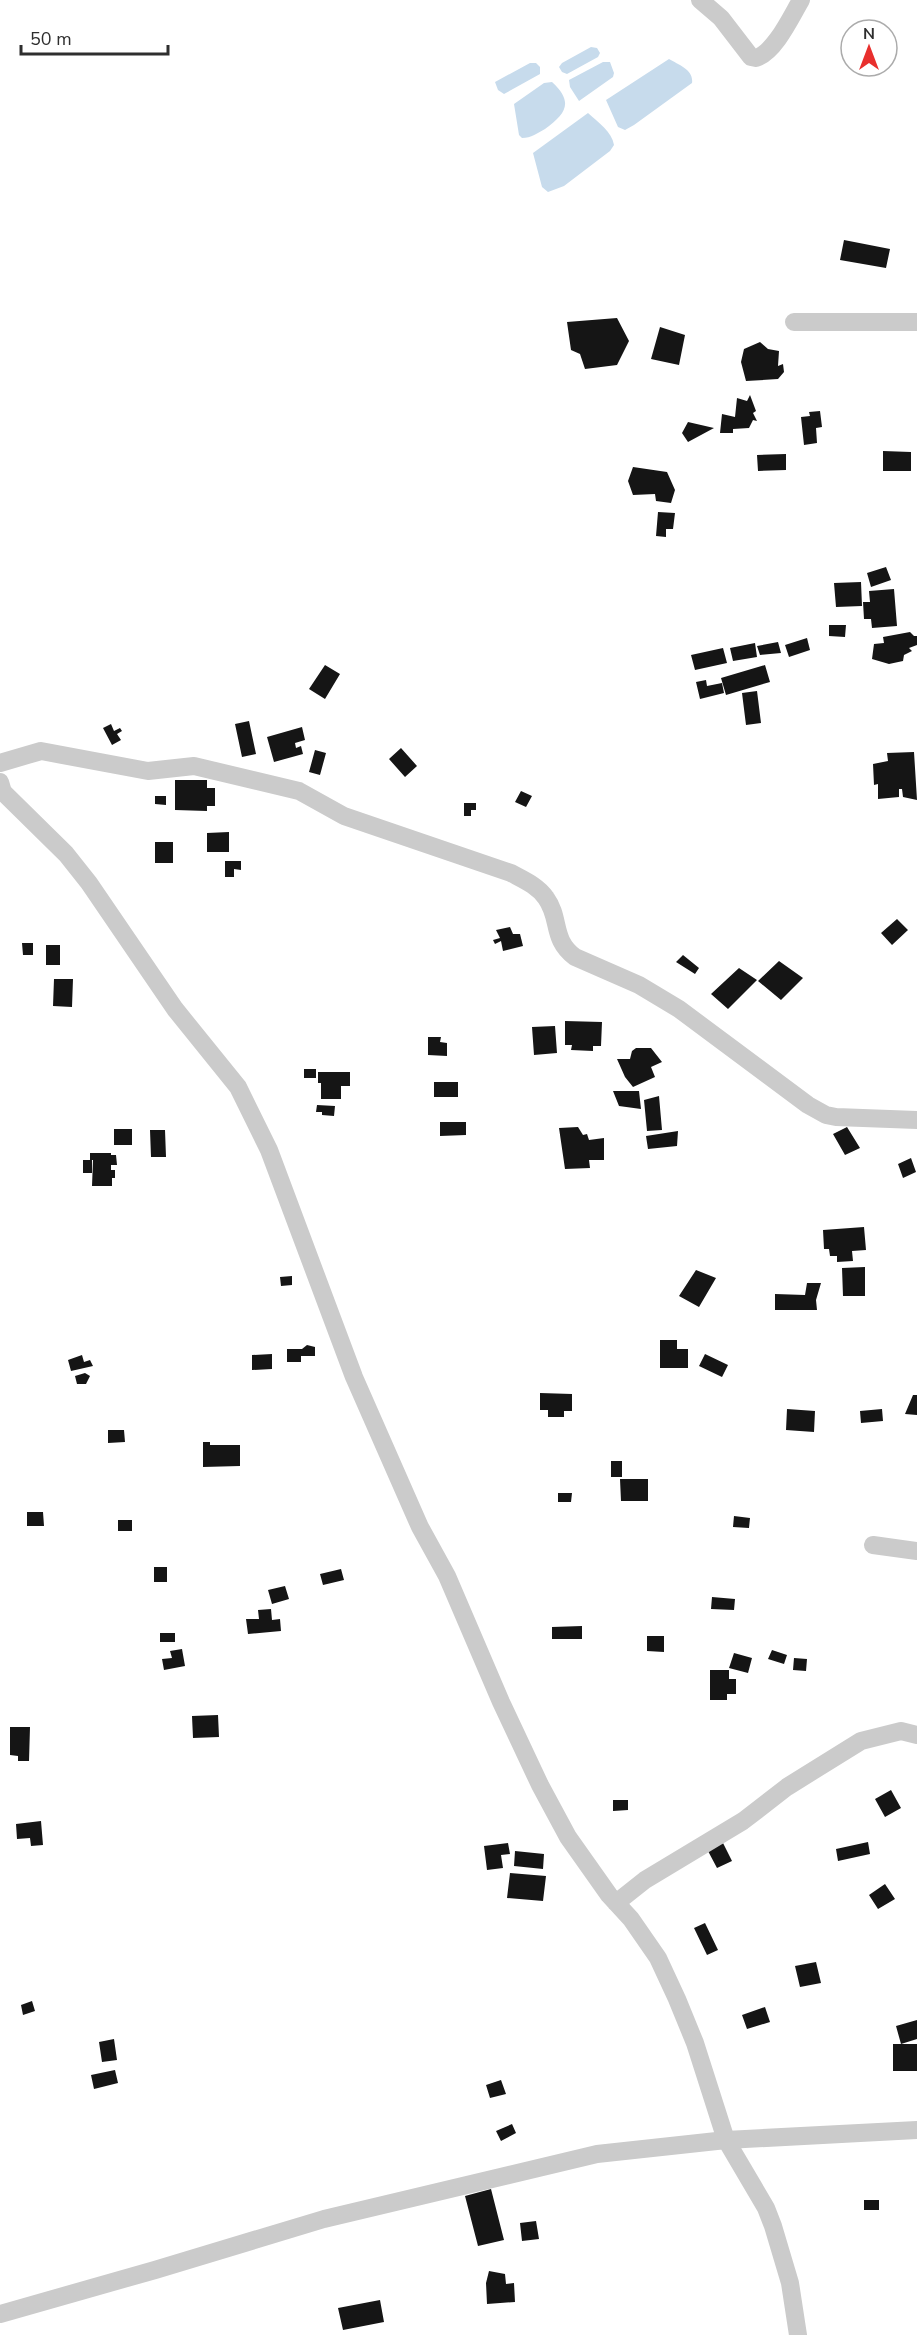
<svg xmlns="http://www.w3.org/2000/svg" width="917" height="2335" font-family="'Nunito Sans',sans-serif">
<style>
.water{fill:#c7dbec}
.building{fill:#151515}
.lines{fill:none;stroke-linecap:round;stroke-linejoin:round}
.minor{stroke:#cbcbcb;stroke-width:18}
</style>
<rect width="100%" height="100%" fill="#fff"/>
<path class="water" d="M591,47L597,48L600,53L598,57L567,74L562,72L559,67L562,63Z
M669,59C679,65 694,70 692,83L634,125L625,130L618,127L606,100Z
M603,62H610L614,73L613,77L579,101L570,87L569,80Z
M530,63H536L540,67V74L504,94L498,90L495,82Z
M552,82C574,102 566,114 545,129C538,133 531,138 522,138L519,135L514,104L544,83Z
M588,113C598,122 612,132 614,145L610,151L564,186L548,192L542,187L533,153Z"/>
<path class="building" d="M844,240L890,249L886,268L840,260Z
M617,318L629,341L617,365L585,369L580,354L571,350L567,322Z
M660,327L685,335L679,365L651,359Z
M760,342L768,349L779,351L778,366L783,364L784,372L778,379L746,381L741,362L744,349Z
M750,395L756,411L753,413L757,421L753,420L749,428L733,429V433H720L722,414L735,417L737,398L747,401Z
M820,411L822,427L816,428L817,443L804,445L801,417L810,416L809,412Z
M688,422L714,428L688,442L682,433Z
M883,451L911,452V471H883Z
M786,454V470L758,471L757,455Z
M633,467L667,472L675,490L671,503L656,501L655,494L633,495L628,481Z
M658,512L675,513L673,529H666V537L656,536Z
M886,567L891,580L871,587L867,573Z
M861,582L862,606L836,607L834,583Z
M894,589L897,626L872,628L871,619H864L863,602H870L869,591Z
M829,625H846L845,637L829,636Z
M910,632L914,636H917V645L909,648L912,651L904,655L903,661L889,664L872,659L874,644L884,643L883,637Z
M807,638L810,650L789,657L785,645Z
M778,642L781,653L760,655L757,646Z
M755,643L757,657L733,661L730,648Z
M723,648L727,663L695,670L691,655Z
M325,665L340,674L325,699L309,689Z
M765,665L770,682L726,695L721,678Z
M706,680L707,686L722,683L724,693L700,699L696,682Z
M757,691L761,723L746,725L742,693Z
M249,721L256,754L242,757L235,724Z
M111,724L114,731L120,728L122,731L117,734L121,740L112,745L103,728Z
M302,727L305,740L295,743L296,748L301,746L303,754L274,762L267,737Z
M401,748L417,766L405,777L389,759Z
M315,750L326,753L320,775L309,772Z
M914,752L917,800L903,797L902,789H899V797L878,799V784L874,785L873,764L888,761L887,753Z
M175,780H207V788H215V806H207V811L175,810Z
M521,791L532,796L526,807L515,802Z
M155,796H166V805L155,804Z
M464,803H476V810H471V816H464Z
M229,832V852H207V833Z
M155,842H173V863H155Z
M225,861H241V870L234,869V877H225Z
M897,919L908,930L892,945L881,933Z
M510,927L513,934H520L523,946L503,951L501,941L495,944L493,940L500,938L496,930Z
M22,943H33V955H23Z
M46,945H60V965H46Z
M683,955L699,968L695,974L676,962Z
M779,961L803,978L781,1000L758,981Z
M739,968L757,980L728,1009L711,994Z
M54,979H73L72,1007L53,1006Z
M565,1021L602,1022L601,1046H593V1051L571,1050L572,1045H565Z
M555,1026L557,1053L534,1055L532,1027Z
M428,1037H441L440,1042L447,1043V1056L428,1055Z
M636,1048H651L662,1062L651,1067L655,1077L633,1087L625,1077L617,1059H630L632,1051Z
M304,1069H316V1078H304Z
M318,1072H350V1086H341V1099H321V1083H318Z
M434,1082H458V1097H434Z
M613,1091H639L641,1109L619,1106Z
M659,1096L662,1130L647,1131L644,1100Z
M317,1105L335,1106L334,1116L322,1115V1112H316Z
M440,1122H466V1135L440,1136Z
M578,1127L583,1135L587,1134L589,1140L604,1138V1160H589L590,1168L565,1169L559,1128Z
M847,1127L860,1148L845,1155L833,1134Z
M114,1129H132V1145H114Z
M150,1130H165L166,1157H151Z
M678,1131L677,1146L648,1149L646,1136Z
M90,1153H111V1155H116L117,1165H111V1170H115V1178H112V1186H92L93,1160H90Z
M911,1158L916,1172L903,1178L898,1164Z
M83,1160H92V1173H83Z
M864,1227L866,1250L852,1251L853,1261L837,1262V1256H830L829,1249H824L823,1230Z
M865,1267V1296H843L842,1268Z
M696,1270L716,1278L699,1307L679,1296Z
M292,1276V1285L281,1286L280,1277Z
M807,1283H821L816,1300L817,1310H775V1294L805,1295Z
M660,1340H677V1349H688V1368H660Z
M307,1345L315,1347V1356H301V1362H287V1349H302Z
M272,1354V1369L252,1370V1355Z
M705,1354L728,1365L722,1377L699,1366Z
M82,1355L84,1362L90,1360L93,1366L71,1371L68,1360Z
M85,1373L90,1376L86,1384H77L75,1376Z
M540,1393L572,1394V1411H564V1417H548V1410H540Z
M913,1395H917V1415L905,1414Z
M787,1409L815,1411L814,1432L786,1430Z
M882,1409L883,1421L861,1423L860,1411Z
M108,1430H124L125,1442L108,1443Z
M203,1442H210V1445H240V1466L203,1467Z
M611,1461H622V1477H611Z
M620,1479H648V1501H621Z
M558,1493H572L571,1502H558Z
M27,1512H43L44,1526H27Z
M734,1516L750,1518L749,1528L733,1527Z
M118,1520H132V1531H118Z
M154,1567H167V1582H154Z
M341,1569L344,1580L323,1585L320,1574Z
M285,1586L289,1599L272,1604L268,1590Z
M712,1597L735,1599L734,1610L711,1609Z
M271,1609L272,1620L280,1619L281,1631L248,1634L246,1619H259L258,1610Z
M582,1626V1639H552V1627Z
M160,1633H175V1642H160Z
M647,1636H664V1652L647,1651Z
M182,1649L185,1666L164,1670L162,1659L172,1658L170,1651Z
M772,1650L787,1655L784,1664L768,1659Z
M734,1653L752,1658L748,1673L729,1668Z
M794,1658L807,1659L806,1671L793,1670Z
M710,1670H729V1679H736V1694H727V1700H710Z
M218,1715L219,1737L193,1738L192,1716Z
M10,1727H30L29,1761H18V1756L10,1755Z
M891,1790L901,1808L885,1817L875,1799Z
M613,1800H628V1810L613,1811Z
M41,1821L43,1845L31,1846L30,1838L17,1839L16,1824Z
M868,1842L870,1854L838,1861L836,1849Z
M508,1843L510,1854L501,1855L503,1868L487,1870L484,1846Z
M723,1843L732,1861L717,1868L708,1851Z
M515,1851L544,1854L543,1869L514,1866Z
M510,1873L546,1876L543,1901L507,1898Z
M885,1884L895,1899L878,1909L869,1895Z
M705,1923L718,1950L707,1955L694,1928Z
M816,1962L821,1983L800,1987L795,1966Z
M32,2001L35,2011L23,2015L21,2005Z
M765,2007L770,2022L747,2029L742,2015Z
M917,2020V2039L901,2044L896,2026Z
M114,2039L117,2060L102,2062L99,2042Z
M893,2044H917V2071H893Z
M115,2070L118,2083L94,2089L91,2075Z
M501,2080L506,2094L490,2098L486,2085Z
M512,2124L516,2133L501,2141L496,2131Z
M491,2189L504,2240L478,2246L465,2196Z
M864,2200H879V2210H864Z
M536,2221L539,2239L522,2241L520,2223Z
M489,2271L505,2274L506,2284L514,2283L515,2302L487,2304L486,2283Z
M380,2300L384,2322L343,2330L338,2308Z"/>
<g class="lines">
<path class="minor" d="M700,0L721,18L751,57L756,58C775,52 791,17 801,0
M794,322H917
M0,763L41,751L148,771L194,766L299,791L344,816L511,873C524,880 538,886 546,898C561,919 551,939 575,957L639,985L679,1009L808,1105L826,1115L836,1117L917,1120
M0,782L3,792L66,854L89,883L175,1009L238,1087L269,1150L354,1377L420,1527L447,1576L501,1702L540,1785L568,1837L609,1895L631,1919L658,1958L677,1999L695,2043L726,2140L766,2208L773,2226L790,2283L798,2335
M873,1545L917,1551
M616,1903L645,1880L743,1821L787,1787L861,1741L901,1731L917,1735
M0,2314L155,2270L324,2219L597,2154L726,2140L917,2130"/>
</g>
<g transform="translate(869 48)"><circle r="28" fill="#ffffff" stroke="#ababab" stroke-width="1.5"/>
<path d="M0-4.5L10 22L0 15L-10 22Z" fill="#e82f2d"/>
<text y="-9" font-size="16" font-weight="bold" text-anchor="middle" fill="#2e2e2e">N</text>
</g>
<path d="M21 45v9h147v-9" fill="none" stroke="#2e2e2e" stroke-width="3"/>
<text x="30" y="45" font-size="18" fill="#2e2e2e" stroke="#ffffff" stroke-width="4.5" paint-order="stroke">50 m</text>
</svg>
